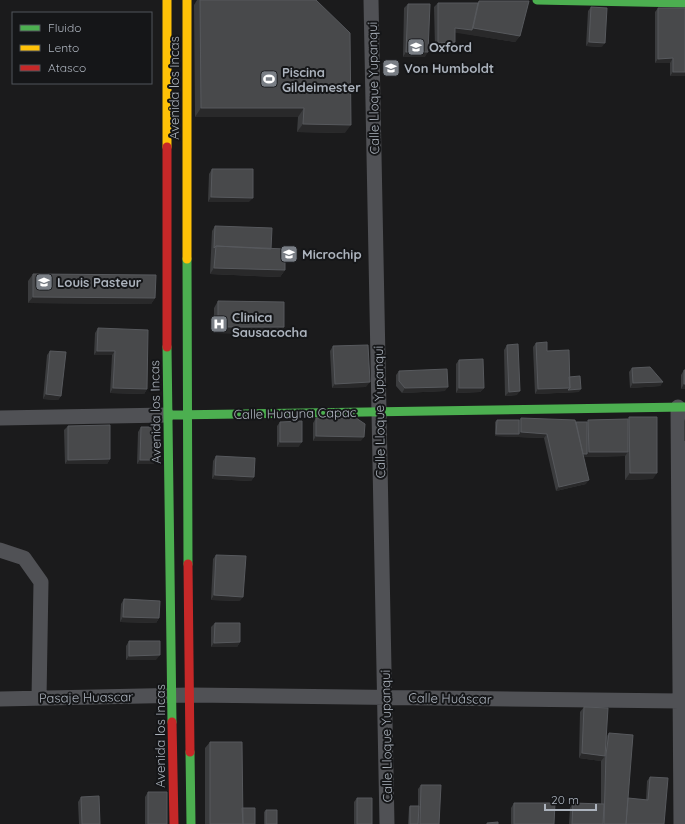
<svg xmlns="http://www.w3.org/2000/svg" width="685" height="824" font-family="Quicksand,sans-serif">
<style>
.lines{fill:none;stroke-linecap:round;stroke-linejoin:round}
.street{stroke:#505155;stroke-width:15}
.fast{stroke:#4caf50;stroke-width:9}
.slow{stroke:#ffc107;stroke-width:9}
.jam{stroke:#c62828;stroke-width:9}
.wall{fill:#3b3c3e}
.shaded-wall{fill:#29292a}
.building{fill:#48494b;stroke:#57595d}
.labels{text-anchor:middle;stroke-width:4;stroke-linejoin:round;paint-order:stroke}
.poi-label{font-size:13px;font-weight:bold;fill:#acb3bd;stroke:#151618;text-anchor:start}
.street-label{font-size:13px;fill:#acb3bd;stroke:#151618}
</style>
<rect width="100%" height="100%" fill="#1b1b1c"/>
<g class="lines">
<path class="street" d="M371,0L387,824
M678,407L681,824
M0,418L167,415
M0,550L24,558L41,582L39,698
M0,699L190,695L680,701"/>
<path class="fast" d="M537,0L685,3
M187,259L188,564
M167,347L172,722
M172,415L685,407
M190,752L191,824"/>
<path class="slow" d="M167,0V147
M187,0V259"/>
<path class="jam" d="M167,147V347
M188,564L190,752
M172,722L174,824"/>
</g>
<path class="wall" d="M197,0H316L345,133L297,132L298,117H195L194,5Z
M479,1L520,36L515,42L455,32V42L451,47H435L434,7L438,3H478Z
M408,4L425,57H403L404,8Z
M591,7L602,47L586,46L588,11Z
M658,8H685V76H670V63H655V12Z
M212,169L249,202H208L209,174Z
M215,226L271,249L285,270L280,277L210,274L212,231Z
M33,274L155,298L151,304L28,303V281Z
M218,301L284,327L279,334L214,333V308Z
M98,328L147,389L144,394L110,393L112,355H94L95,333Z
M536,343L547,351L569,377L579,392L535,394L533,347Z
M507,345L517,395L505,396L504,350Z
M333,346L366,387L332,388L330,351Z
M50,351L61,396L58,400L43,399L47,355Z
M459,360L484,388L480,392L456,393V364Z
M632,368L663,382L660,386L630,388L629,372Z
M684,370L685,389H681V375Z
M399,371L445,391L402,393L396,386V375Z
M629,417L653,479L625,480V456L584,457L586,484L556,491L544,438L518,437L495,436V422L497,420H519L521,418L576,422H587L588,420L628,419Z
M316,418L361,441H313V423Z
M685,419V441H684V421Z
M280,422L302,442L298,447H277V426Z
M68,426L110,459L107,464H65L64,430Z
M141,427L156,460L153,464H137L138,432Z
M216,456L254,477L251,481L212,479L213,461Z
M216,555L240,601L211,600L213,559Z
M124,599L159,618L156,623L120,622L121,604Z
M215,623L240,642L237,647H211V627Z
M129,641L156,660H126V646Z
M584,707L606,737L609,733L628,798L646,800L647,781L650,777L664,824H569L570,808L573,803L601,804V761L579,758L580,712Z
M210,742L242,808L255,824H205V748Z
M421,785L439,824H408L409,808L410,806H418V789Z
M148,792L167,824H145V797Z
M81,797L100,824H79L78,802Z
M357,798L372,824H354V802Z
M514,803L554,824H511V808Z
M266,810L277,824H264V812Z"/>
<path class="shaded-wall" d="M455,28L472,30L473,28L520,36L515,42L451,32Z
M455,42L451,47H435L438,43Z
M589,42L605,43L602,47L586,46Z
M406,52H428L425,57H403Z
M673,58L670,63H655L658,59Z
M673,72H685V76H670Z
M201,108H304L298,117H195Z
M303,124L351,125L345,133L297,132Z
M211,197L253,198L249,202H208Z
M214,268L285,270L280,277L210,274Z
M33,297L155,298L151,304L28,303Z
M218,327H284L279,334L214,333Z
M97,351H115L112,355H94Z
M370,382L366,387L332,388L335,384Z
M663,382L660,386L630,388L633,383Z
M684,384H685V389H681Z
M448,387L445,391L402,393L405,388Z
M113,388L147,389L144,394L110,393Z
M459,388H484L480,392L456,393Z
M570,388L581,389L579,392L535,394L538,389Z
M520,391L517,395L505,396L509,392Z
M46,394L61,396L58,400L43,399Z
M521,432L547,434L544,438L518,437L495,436L496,434H519Z
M316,436L364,437L361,441H313Z
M280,442H302L298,447H277Z
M589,452H628L625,456L580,457L581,454H587Z
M110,459L107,464H65L68,460Z
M140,460H156L153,464H137Z
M630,473H657L653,479L625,480Z
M215,475L254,477L251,481L212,479Z
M589,480L586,484L556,491L559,487Z
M214,595L243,597L240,601L211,600Z
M123,617L159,618L156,623L120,622Z
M240,642L237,647H211L214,643Z
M160,655L156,660H126L129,656Z
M582,753L605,756L601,761L579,758Z"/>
<path class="building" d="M200,0H316L350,33L351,125L303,124L304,108H201Z
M479,1H529L520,36L473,28Z
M438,3H478L472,30L455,28V42L438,43Z
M408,4H430L428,52H406Z
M591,7L607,8L605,43L589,42Z
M658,8H685V72H673V58L658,59Z
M212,169H253V198L211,197Z
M215,226L272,228L271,249L216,246L214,248Z
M216,246L285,249V270L214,268Z
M33,274L156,275L155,298L33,297Z
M218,301L284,302V327H218Z
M98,328L148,330L147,389L113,388L115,351H97Z
M547,342V351L569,350L570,388L538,389L536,343Z
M518,344L520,391L509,392L507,345Z
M368,345L370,382L335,384L333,346Z
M50,351L66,352L61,396L46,394Z
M483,359L484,388H459V360Z
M650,367L663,382L633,383L632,368Z
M447,369L448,387L405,388L399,381V371Z
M684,370H685V384H684Z
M580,376L581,389L568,390L570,388L569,377Z
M629,417H657V473H630Z
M316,418H356L365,424L364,437L316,436Z
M521,418L575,420L589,480L559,487L547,434L521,432Z
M628,419V452H589L588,420Z
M497,420H519V434H496Z
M302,421V442H280V422Z
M576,422H587V454H583Z
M110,425V459L68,460V426Z
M141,427H152L157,431L156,460H140Z
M216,456L255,458L254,477L215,475Z
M216,555L246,556L243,597L214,595Z
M124,599L160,601L159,618L123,617Z
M215,623H240V642L214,643Z
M129,641H160V655L129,656Z
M584,707L608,708L605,756L582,753Z
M609,733L633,735L626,824H604L606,754Z
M210,742H242L243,824H210Z
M650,777L668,778L664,824H626L628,798L648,800Z
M421,785H441L439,824H420Z
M148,792H167V824H148Z
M99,796L100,824H82L81,797Z
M357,798H372V824H357Z
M514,803H555L554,824H514Z
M573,803L604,804L603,824H572Z
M410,806H419L418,824H410Z
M242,808H255V824H243Z
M266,810H277V824H266Z
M498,822V824H487V823Z"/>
<defs>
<symbol id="school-square" viewBox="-11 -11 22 22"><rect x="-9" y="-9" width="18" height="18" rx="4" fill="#797e85" stroke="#151618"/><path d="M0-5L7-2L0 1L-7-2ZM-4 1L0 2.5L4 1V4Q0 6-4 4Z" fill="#fff"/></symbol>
<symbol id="stadium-square" viewBox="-11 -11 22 22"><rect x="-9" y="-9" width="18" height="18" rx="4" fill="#797e85" stroke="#151618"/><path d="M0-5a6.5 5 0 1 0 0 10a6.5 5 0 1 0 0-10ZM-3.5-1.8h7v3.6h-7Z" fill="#fff"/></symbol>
<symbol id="hospital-square" viewBox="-11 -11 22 22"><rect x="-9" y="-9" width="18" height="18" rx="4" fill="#797e85" stroke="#151618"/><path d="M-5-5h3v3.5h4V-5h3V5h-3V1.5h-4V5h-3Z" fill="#fff"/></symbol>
</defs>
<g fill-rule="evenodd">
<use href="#school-square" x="406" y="37" width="20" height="20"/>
<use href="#school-square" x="381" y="58" width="20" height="20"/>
<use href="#stadium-square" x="259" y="69" width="20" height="20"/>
<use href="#school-square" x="279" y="244" width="20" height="20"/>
<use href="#school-square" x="34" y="272" width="20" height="20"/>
<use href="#hospital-square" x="209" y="314" width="20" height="20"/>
</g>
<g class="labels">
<g class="poi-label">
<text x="429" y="52">Oxford</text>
<text x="404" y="73">Von Humboldt</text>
<text x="282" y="77">Piscina<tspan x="282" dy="15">Gildeimester</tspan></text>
<text x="302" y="259">Microchip</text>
<text x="57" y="287">Louis Pasteur</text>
<text x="232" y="322">Clinica<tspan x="232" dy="15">Sausacocha</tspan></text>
</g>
<g class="street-label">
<text transform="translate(174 88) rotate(-90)" y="5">Avenida los Incas</text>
<text transform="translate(373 88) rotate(-91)" y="5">Calle Lloque Yupanqui</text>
<text transform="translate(155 412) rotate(-91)" y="5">Avenida los Incas</text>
<text transform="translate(379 412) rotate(-91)" y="5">Calle Lloque Yupanqui</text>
<text transform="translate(295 413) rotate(-1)" y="5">Calle Huayna Capac</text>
<text transform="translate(86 697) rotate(-1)" y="5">Pasaje Huascar</text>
<text transform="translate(450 698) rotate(1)" y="5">Calle Huáscar</text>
<text transform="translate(160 736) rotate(-90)" y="5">Avenida los Incas</text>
<text transform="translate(386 736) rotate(-91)" y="5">Calle Lloque Yupanqui</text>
</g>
</g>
<rect x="12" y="12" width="140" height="72" fill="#151618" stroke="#51555a"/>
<rect x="20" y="25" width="20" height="6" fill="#4caf50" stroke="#51555a"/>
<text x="48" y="32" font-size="12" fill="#acb3bd">Fluido</text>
<rect x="20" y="45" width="20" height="6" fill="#ffc107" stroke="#51555a"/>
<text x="48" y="52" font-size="12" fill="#acb3bd">Lento</text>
<rect x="20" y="65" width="20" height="6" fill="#c62828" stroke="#51555a"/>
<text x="48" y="72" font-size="12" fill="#acb3bd">Atasco</text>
<path d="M545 804v6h51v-6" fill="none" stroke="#acb3bd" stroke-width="2"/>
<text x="551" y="804" font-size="12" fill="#acb3bd" stroke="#151618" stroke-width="3" paint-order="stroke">20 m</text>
</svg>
